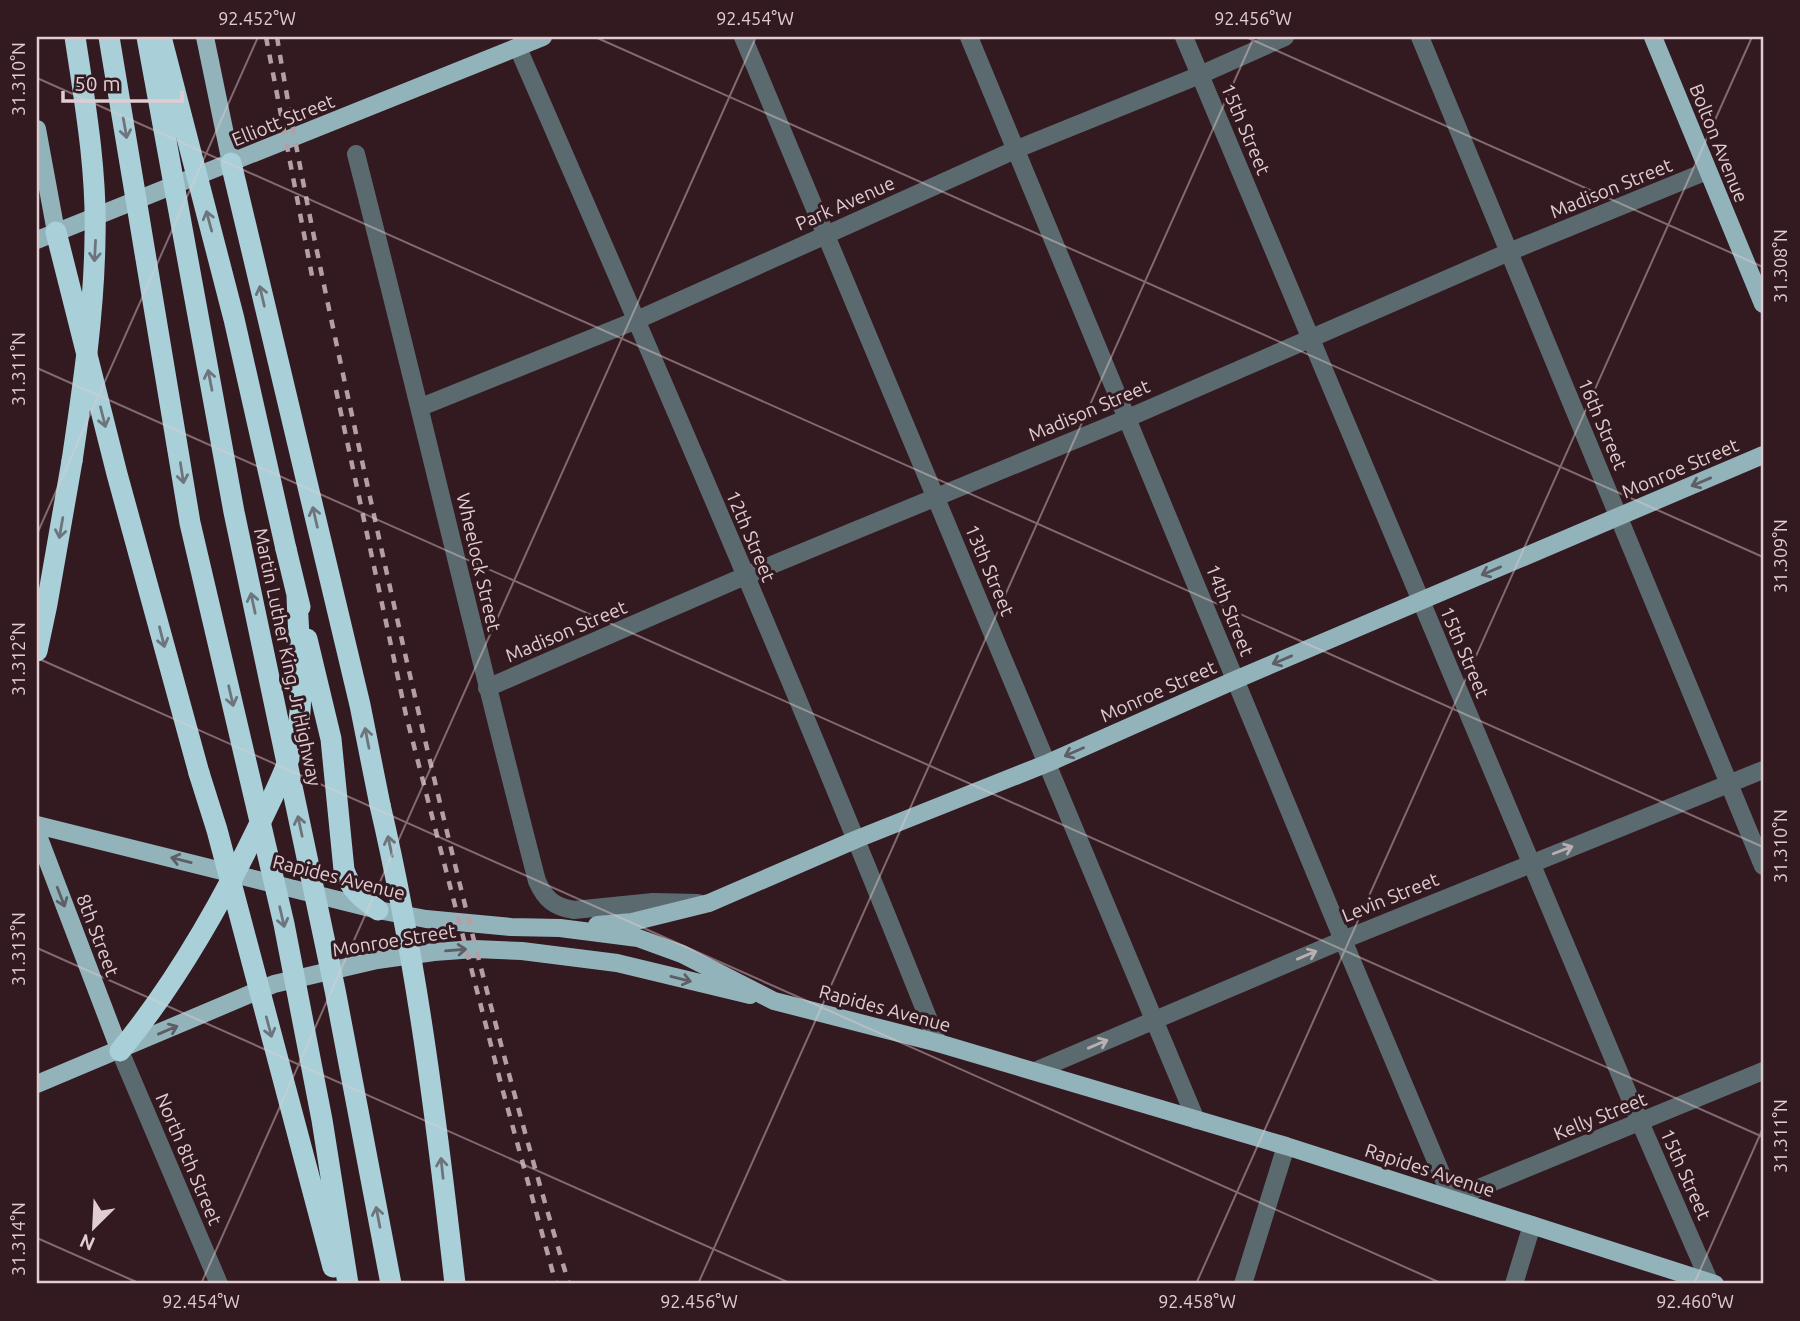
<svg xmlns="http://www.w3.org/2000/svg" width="1800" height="1321" font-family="Ubuntu,sans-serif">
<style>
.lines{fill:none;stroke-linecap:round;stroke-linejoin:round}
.minor{stroke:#5b6a6e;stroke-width:18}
.major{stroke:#93b3bb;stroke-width:18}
.highway{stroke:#a9d0d9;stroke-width:21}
.rail{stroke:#b4a0a4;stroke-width:4.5;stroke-dasharray:9 9;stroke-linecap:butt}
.highway-bridge{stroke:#a9d0d9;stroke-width:21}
.oneway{stroke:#6e747c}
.oneway2{stroke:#5e5e66}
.oneway3{stroke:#b8afb3}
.ticks{fill:none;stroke:#e0cdd1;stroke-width:2;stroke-opacity:0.45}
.labels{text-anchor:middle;stroke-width:6;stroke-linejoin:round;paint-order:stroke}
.street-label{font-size:19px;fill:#e0cdd1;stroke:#331920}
.neatline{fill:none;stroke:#e0cdd1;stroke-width:2.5}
.ticks-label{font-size:18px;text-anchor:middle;fill:#e0cdd1}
</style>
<rect width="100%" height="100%" fill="#331920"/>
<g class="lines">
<path class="minor" d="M743,37L1196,1120
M969,37L1343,940L1452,1199L1763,1071
M1184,37L1640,1122L1710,1283
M1420,37L1763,866
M518,48C662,378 805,708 938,1043
M356,154C418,396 474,639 537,881C545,899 554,907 574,910L653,902L698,903
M421,407L637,320L1017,149L1200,75L1285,37
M487,688L745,576L1128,418L1509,252L1707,171
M120,1051L219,1284
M1035,1071L1343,940L1763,770
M1243,1284L1286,1146
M1514,1284L1532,1225"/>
<path class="major" d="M205,37L231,163
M1653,37L1763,304
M37,129L56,232
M37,240L543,37
M37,825L378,910L426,919L511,927L560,928L638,938L682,954L774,1001L938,1043L1286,1146L1715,1284
M37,833L120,1051
M597,925L632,922L709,903L857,839L1048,763L1235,680L1763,455
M37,1084L274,984L377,960L434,952L475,949L522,951L617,963L750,995"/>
<path class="highway" d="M231,163L360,705L380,805
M56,232L117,474L199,773
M286,549L300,607
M307,639L331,739L344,870C351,890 361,898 378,910
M37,651L47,604L72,461
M120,1051C177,982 222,902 261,821C277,788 297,749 300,712C303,673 298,633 297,595"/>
<path class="rail" d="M266,37L313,281
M277,37C304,202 341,365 377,529C433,782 494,1036 569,1284
M336,390L406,715L501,1084L556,1284"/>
<path class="highway-bridge" d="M109,37L190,523L284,924L322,1120L348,1284
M147,37L234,512L335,990L391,1284
M161,37L234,319L286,549
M72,461C83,387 94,313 95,238C97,171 85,103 75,37
M199,773L217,830L333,1267
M380,805C417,963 437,1124 455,1284"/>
</g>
<defs><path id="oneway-shaft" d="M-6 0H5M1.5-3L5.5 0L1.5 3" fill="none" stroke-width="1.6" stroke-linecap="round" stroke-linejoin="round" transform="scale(1.75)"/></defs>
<g class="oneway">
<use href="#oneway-shaft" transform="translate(125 128) rotate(80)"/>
<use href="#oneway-shaft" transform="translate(209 221) rotate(-105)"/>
<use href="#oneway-shaft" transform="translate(95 251) rotate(93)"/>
<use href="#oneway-shaft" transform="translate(262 296) rotate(-103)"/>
<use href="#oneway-shaft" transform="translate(210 380) rotate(-101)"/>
<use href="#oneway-shaft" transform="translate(103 417) rotate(76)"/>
<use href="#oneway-shaft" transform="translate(182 473) rotate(81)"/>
<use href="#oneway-shaft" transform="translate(315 517) rotate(-103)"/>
<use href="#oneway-shaft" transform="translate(61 528) rotate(100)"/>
<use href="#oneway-shaft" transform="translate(253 603) rotate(-102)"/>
<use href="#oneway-shaft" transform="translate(162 637) rotate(76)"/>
<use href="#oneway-shaft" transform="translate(231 696) rotate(77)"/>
<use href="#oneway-shaft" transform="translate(367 738) rotate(-101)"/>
<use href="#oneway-shaft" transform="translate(300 826) rotate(-102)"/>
<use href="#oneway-shaft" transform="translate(390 846) rotate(-102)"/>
<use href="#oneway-shaft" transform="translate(282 917) rotate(77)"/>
<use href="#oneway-shaft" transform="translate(269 1027) rotate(75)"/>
<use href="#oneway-shaft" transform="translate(442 1168) rotate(-96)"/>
<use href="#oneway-shaft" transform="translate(378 1217) rotate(-101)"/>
</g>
<g class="oneway2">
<use href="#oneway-shaft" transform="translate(1701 482) rotate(157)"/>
<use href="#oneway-shaft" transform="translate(1491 571) rotate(157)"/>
<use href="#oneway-shaft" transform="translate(1282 660) rotate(157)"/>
<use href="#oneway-shaft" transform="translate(1074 752) rotate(156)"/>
<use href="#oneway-shaft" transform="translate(181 860) rotate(-166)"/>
<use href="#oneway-shaft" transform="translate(61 897) rotate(69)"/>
<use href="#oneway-shaft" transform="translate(456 950) rotate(-5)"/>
<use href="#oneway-shaft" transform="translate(681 979) rotate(14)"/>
<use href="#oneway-shaft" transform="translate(168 1030) rotate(-23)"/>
</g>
<g class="oneway3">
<use href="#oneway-shaft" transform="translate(1563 850) rotate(-21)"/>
<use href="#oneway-shaft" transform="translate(1307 955) rotate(-23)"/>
<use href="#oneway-shaft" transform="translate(1098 1044) rotate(-23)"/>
</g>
<path class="ticks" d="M595,37L1763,557M1246,37L1763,267M37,78L1763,847M37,368L1763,1137M37,534L258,37M37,658L1443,1284M37,948L792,1284M37,1238L141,1284M201,1284L756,37M698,1284L1254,37M1196,1284L1752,37M1694,1284L1763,1128"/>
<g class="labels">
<g class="street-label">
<text transform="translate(283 120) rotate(-22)" y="7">Elliott Street</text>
<text transform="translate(1246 129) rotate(67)" y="7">15th Street</text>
<text transform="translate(1719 143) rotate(68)" y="7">Bolton Avenue</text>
<text transform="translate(1611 188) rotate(-22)" y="7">Madison Street</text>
<text transform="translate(845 203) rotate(-24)" y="7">Park Avenue</text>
<text transform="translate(1089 410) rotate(-23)" y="7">Madison Street</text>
<text transform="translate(1603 424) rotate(67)" y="7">16th Street</text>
<text transform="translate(1680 468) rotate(-23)" y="7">Monroe Street</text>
<text transform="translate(751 536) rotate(67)" y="7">12th Street</text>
<text transform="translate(479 562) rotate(77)" y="7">Wheelock Street</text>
<text transform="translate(990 570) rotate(67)" y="7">13th Street</text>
<text transform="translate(1230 610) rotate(68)" y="7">14th Street</text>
<text transform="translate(566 631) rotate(-23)" y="7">Madison Street</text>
<text transform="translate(1465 652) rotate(67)" y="7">15th Street</text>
<text transform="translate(288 657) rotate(78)" y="7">Martin Luther King, Jr Highway</text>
<text transform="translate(1158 691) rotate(-24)" y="7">Monroe Street</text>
<text transform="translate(339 877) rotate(14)" y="7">Rapides Avenue</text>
<text transform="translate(1390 897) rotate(-22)" y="7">Levin Street</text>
<text transform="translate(98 935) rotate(69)" y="7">8th Street</text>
<text transform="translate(394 940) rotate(-9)" y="7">Monroe Street</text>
<text transform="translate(885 1008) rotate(15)" y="7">Rapides Avenue</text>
<text transform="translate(1600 1116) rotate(-22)" y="7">Kelly Street</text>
<text transform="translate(189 1159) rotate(67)" y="7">North 8th Street</text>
<text transform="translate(1430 1170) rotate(18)" y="7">Rapides Avenue</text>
<text transform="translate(1686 1174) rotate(66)" y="7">15th Street</text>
</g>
</g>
<rect width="1800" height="1321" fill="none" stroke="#331920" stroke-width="77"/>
<g transform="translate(94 1227) rotate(204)" stroke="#331920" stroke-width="5" paint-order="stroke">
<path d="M0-5L12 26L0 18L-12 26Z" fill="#e0cdd1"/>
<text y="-10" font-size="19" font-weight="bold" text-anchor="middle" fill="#e0cdd1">N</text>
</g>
<path d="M63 91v10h119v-10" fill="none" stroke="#e0cdd1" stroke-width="3.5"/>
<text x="74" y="91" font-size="21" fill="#e0cdd1" stroke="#331920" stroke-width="5" paint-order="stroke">50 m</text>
<rect x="38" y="38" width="1724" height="1244" class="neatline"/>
<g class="ticks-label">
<text x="257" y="25">92.452°W</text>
<text x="755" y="25">92.454°W</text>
<text x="1253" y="25">92.456°W</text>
<text transform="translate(19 79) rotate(-90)" y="6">31.310°N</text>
<text transform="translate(1781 266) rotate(-90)" y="6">31.308°N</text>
<text transform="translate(19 369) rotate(-90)" y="6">31.311°N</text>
<text transform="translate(1781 556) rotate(-90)" y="6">31.309°N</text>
<text transform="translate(19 659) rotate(-90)" y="6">31.312°N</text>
<text transform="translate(1781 846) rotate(-90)" y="6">31.310°N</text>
<text transform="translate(19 949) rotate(-90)" y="6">31.313°N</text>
<text transform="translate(1781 1136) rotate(-90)" y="6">31.311°N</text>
<text transform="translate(19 1239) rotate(-90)" y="6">31.314°N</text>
<text x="201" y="1308">92.454°W</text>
<text x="699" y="1308">92.456°W</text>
<text x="1197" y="1308">92.458°W</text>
<text x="1695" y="1308">92.460°W</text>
</g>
</svg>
